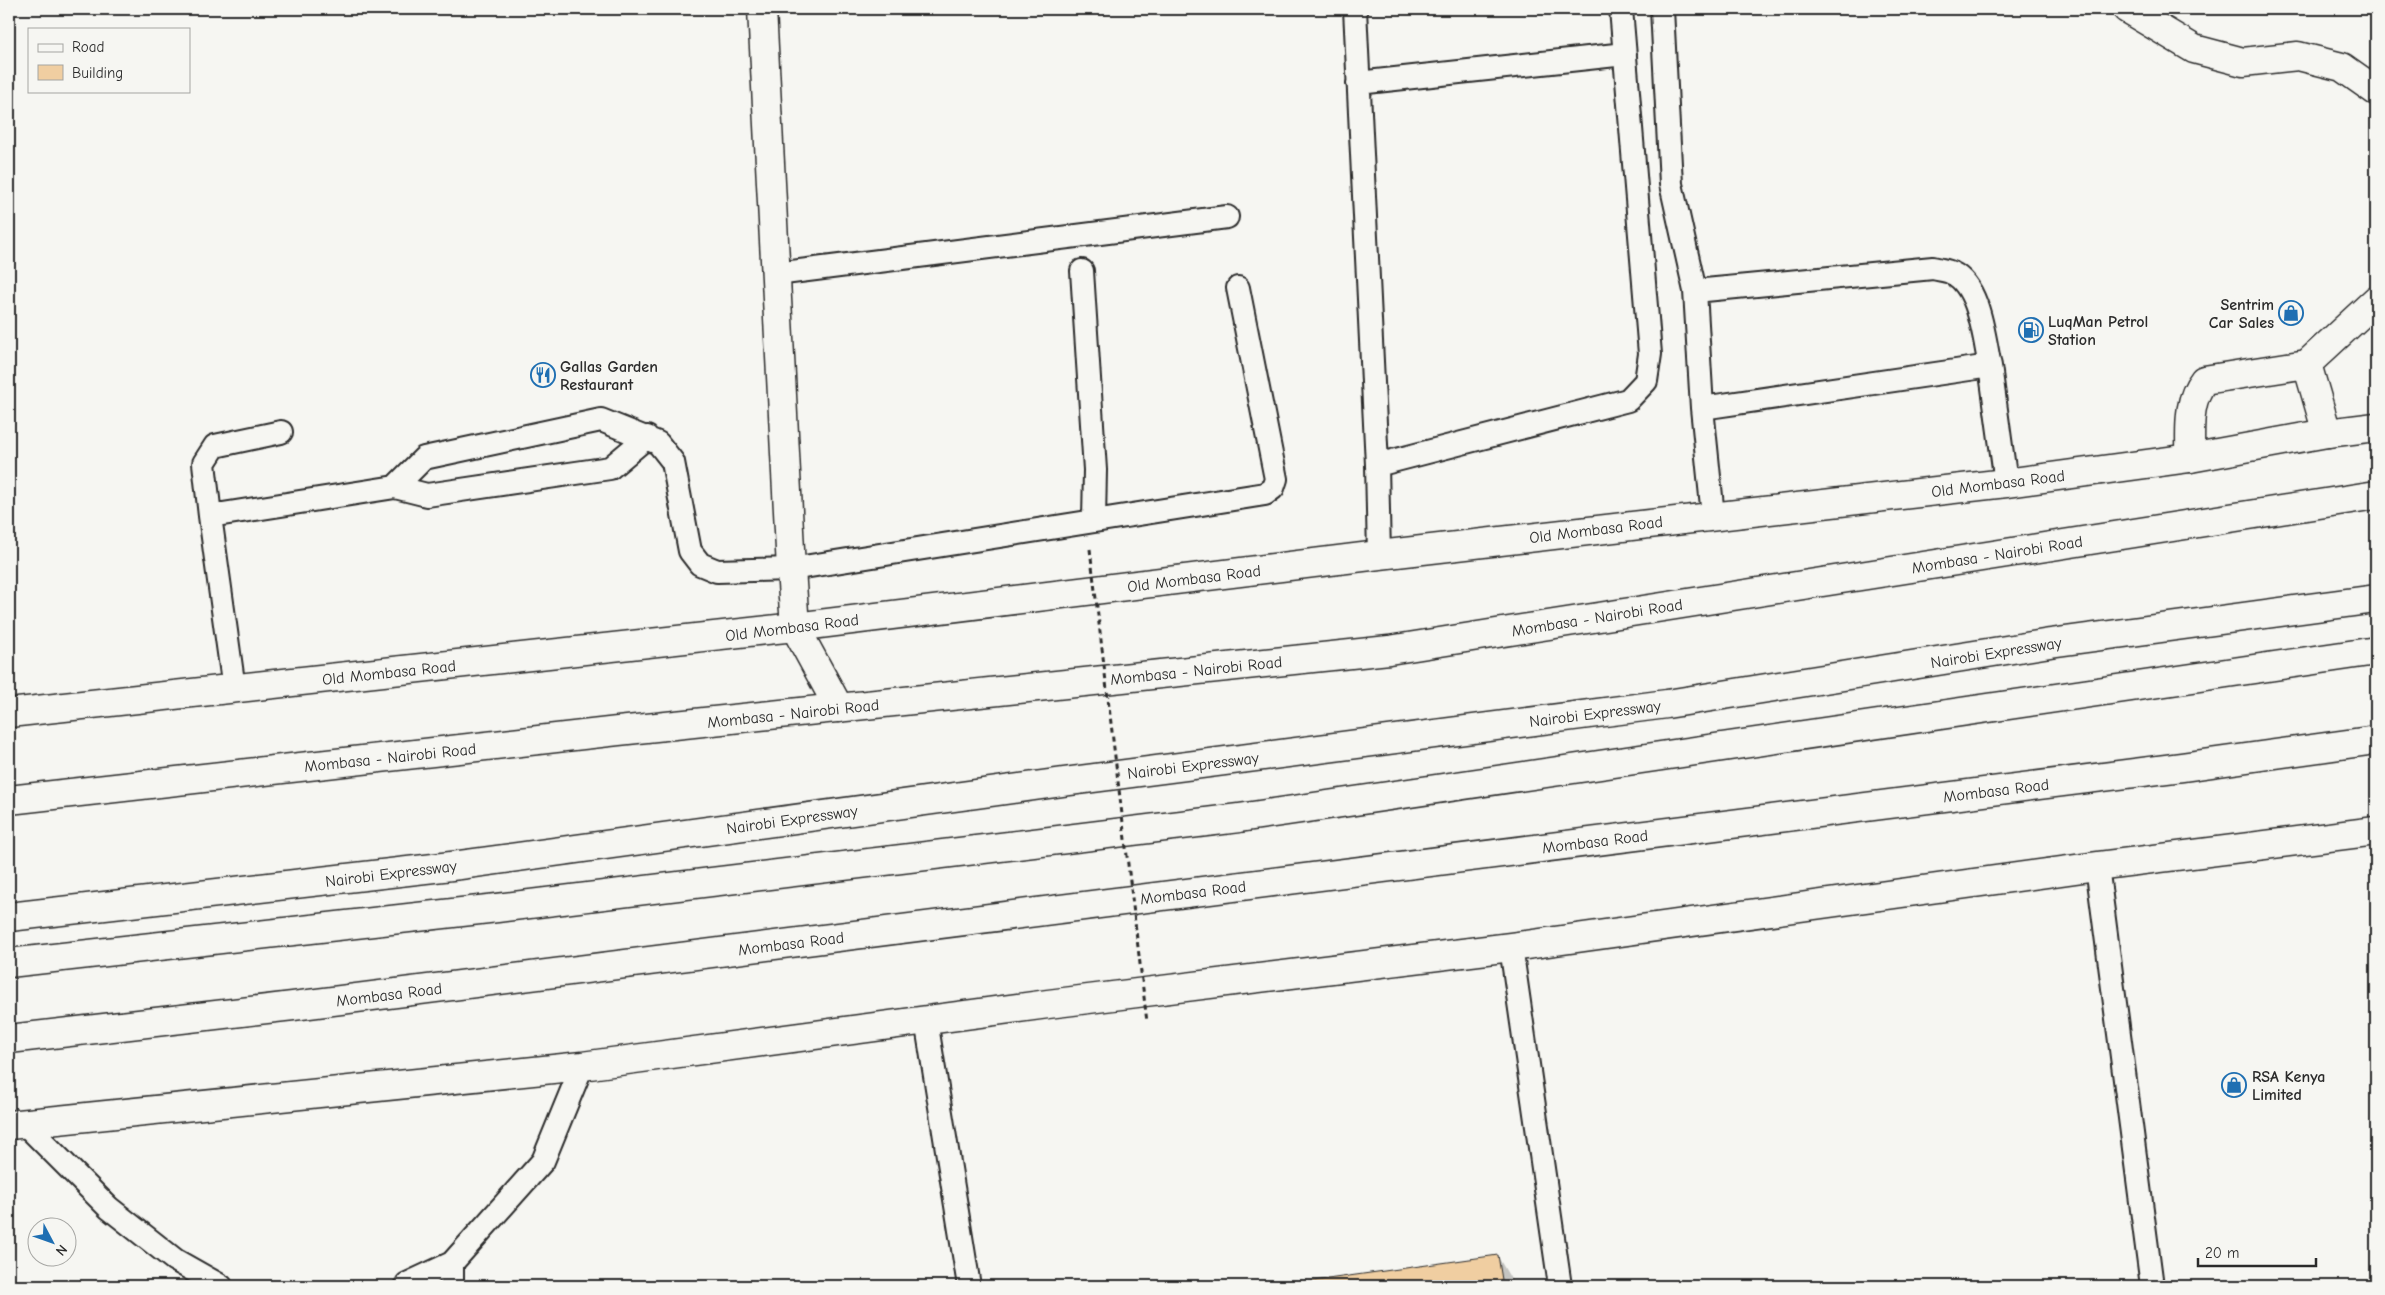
<svg xmlns="http://www.w3.org/2000/svg" width="2385" height="1295" font-family="'Comic Neue',sans-serif">
<style>
.shadow{fill:#0003}
.building{fill:#f0cea1;stroke:#2b2b2b}
.lines{fill:none;stroke-linecap:round;stroke-linejoin:round}
.service-casing{stroke:#2b2b2b;stroke-width:26}
.minor-casing{stroke:#2b2b2b;stroke-width:31}
.tertiary-casing{stroke:#2b2b2b;stroke-width:31}
.trunk-casing{stroke:#2b2b2b;stroke-width:31}
.motorway-casing{stroke:#2b2b2b;stroke-width:31}
.service{stroke:#f6f6f2;stroke-width:22}
.minor{stroke:#f6f6f2;stroke-width:28}
.tertiary{stroke:#f6f6f2;stroke-width:28}
.trunk{stroke:#f6f6f2;stroke-width:28}
.motorway{stroke:#f6f6f2;stroke-width:28}
.path-bridge{stroke:#2b2b2b;stroke-width:3;stroke-dasharray:5 4;stroke-linecap:butt}
.labels{text-anchor:middle;stroke-width:5;stroke-linejoin:round;paint-order:stroke}
.poi-label{font-size:16px;font-weight:bold;fill:#2b2b2b;stroke:#f6f6f2;text-anchor:start}
.street-label{font-size:16px;fill:#2b2b2b;stroke:#f6f6f2}
</style>
<rect width="100%" height="100%" fill="#f6f6f2"/>
<filter id="ink" filterUnits="userSpaceOnUse"><feTurbulence type="fractalNoise" baseFrequency=".02" numOctaves="2"/><feDisplacementMap in="SourceGraphic" scale="10" xChannelSelector="R" yChannelSelector="G"/><feConvolveMatrix kernelMatrix="1 2 1 2 8 2 1 2 1" color-interpolation-filters="sRGB"/></filter>
<g filter="url(#ink)">
<path class="shadow" d="M1498,1257L1515,1286L1294,1285Z"/>
<path class="building" d="M1498,1255L1503,1286H1293L1292,1284Z"/>
<g class="lines">
<defs>
<path id="service" d="M1355,9L1377,465L1379,555
M1662,9L1671,184L1695,291L1702,408
M1358,83L1625,54
M1082,271L1095,470L1094,520
M776,274L1227,217
M1695,291L1933,268C1939,270 1947,270 1952,273C1980,286 1984,339 1990,366
M1377,465L1628,400L1646,381L1650,354L1621,9
M395,487L424,458L601,420L658,443L673,462L690,551L700,564L717,571L791,569L1265,494L1273,488L1276,479L1238,288
M210,516L204,463L215,446L281,432
M1713,516L1702,408L1990,366L2006,483
M234,689L210,516L395,487L427,495L610,468L647,437
M2097,866L2152,1286
M1511,947L1560,1286
M926,1020L969,1286
M24,1123L109,1208L175,1260L221,1286
M407,1284L452,1263L543,1161L582,1066
M452,1286V1263"/>
<path id="minor" d="M762,9L791,569L795,627L839,708
M2127,9L2194,49L2243,62L2298,56L2342,67L2376,91
M2307,364L2327,433
M2190,458C2191,431 2186,403 2204,380L2307,364L2376,300"/>
<path id="tertiary" d="M9,713L795,627L1379,555L2006,483L2190,458L2327,433L2376,427
M9,1125L582,1066L1048,1004L1511,947L2097,866L2376,831"/>
<path id="trunk" d="M9,800L618,731L1389,650L2376,495
M9,1039L293,1006L2182,767L2376,740"/>
<path id="motorway" d="M9,917L460,865L1063,782L1667,704L2050,643L2376,599
M9,963L497,908L1239,818L2376,651"/>
</defs>
<use href="#service" class="service-casing"/>
<use href="#minor" class="minor-casing"/>
<use href="#tertiary" class="tertiary-casing"/>
<use href="#trunk" class="trunk-casing"/>
<use href="#motorway" class="motorway-casing"/>
<use href="#service" class="service"/>
<use href="#minor" class="minor"/>
<use href="#tertiary" class="tertiary"/>
<use href="#trunk" class="trunk"/>
<use href="#motorway" class="motorway"/>
<path class="path-bridge" d="M1090,549L1147,1022"/>
</g>
</g>
<defs>
<symbol id="shop-ring" viewBox="-11 -11 22 22"><circle r="9.5" fill="#f6f6f2" stroke="#1f6fb2" stroke-width="1.5"/><path d="M-5-2.5h2.3a2.7 3.5 0 0 1 5.4 0H5L5.5 6h-11ZM-1.5-2.5h3a1.5 2.3 0 0 0-3 0Z" fill="#1f6fb2"/></symbol>
<symbol id="fuel-ring" viewBox="-11 -11 22 22"><circle r="9.5" fill="#f6f6f2" stroke="#1f6fb2" stroke-width="1.5"/><path d="M-5.5-6h7V0h2V4h1.3V-2.5L3-4.5l.8-.8L6-3V5H2.5V1h-1V6h-7ZM-4.2-4.7v3.2H.2V-4.7Z" fill="#1f6fb2"/></symbol>
<symbol id="restaurant-ring" viewBox="-11 -11 22 22"><circle r="9.5" fill="#f6f6f2" stroke="#1f6fb2" stroke-width="1.5"/><path d="M-5-6h1v4h1v-4h1v4h1v-4h1v5L-1.5 .5V6h-2V.5L-5-1ZM5-6V6H3V1.5H1.5Q1.5-4 5-6Z" fill="#1f6fb2"/></symbol>
</defs>
<g fill-rule="evenodd">
<use href="#shop-ring" x="2277" y="299" width="28" height="28"/>
<use href="#fuel-ring" x="2017" y="316" width="28" height="28"/>
<use href="#restaurant-ring" x="529" y="361" width="28" height="28"/>
<use href="#shop-ring" x="2220" y="1071" width="28" height="28"/>
</g>
<g class="labels">
<g class="poi-label">
<text x="2274" y="310" text-anchor="end">Sentrim<tspan x="2274" dy="18">Car Sales</tspan></text>
<text x="2048" y="327">LuqMan Petrol<tspan x="2048" dy="18">Station</tspan></text>
<text x="560" y="372">Gallas Garden<tspan x="560" dy="18">Restaurant</tspan></text>
<text x="2252" y="1082">RSA Kenya<tspan x="2252" dy="18">Limited</tspan></text>
</g>
<g class="street-label">
<text transform="translate(1998 483) rotate(-7)" y="6">Old Mombasa Road</text>
<text transform="translate(1596 529) rotate(-7)" y="6">Old Mombasa Road</text>
<text transform="translate(1997 554) rotate(-9)" y="6">Mombasa - Nairobi Road</text>
<text transform="translate(1194 578) rotate(-7)" y="6">Old Mombasa Road</text>
<text transform="translate(1597 617) rotate(-9)" y="6">Mombasa - Nairobi Road</text>
<text transform="translate(792 627) rotate(-7)" y="6">Old Mombasa Road</text>
<text transform="translate(1996 652) rotate(-9)" y="6">Nairobi Expressway</text>
<text transform="translate(1196 670) rotate(-6)" y="6">Mombasa - Nairobi Road</text>
<text transform="translate(389 672) rotate(-6)" y="6">Old Mombasa Road</text>
<text transform="translate(793 713) rotate(-6)" y="6">Mombasa - Nairobi Road</text>
<text transform="translate(1595 713) rotate(-7)" y="6">Nairobi Expressway</text>
<text transform="translate(390 757) rotate(-6)" y="6">Mombasa - Nairobi Road</text>
<text transform="translate(1193 765) rotate(-7)" y="6">Nairobi Expressway</text>
<text transform="translate(1996 790) rotate(-7)" y="6">Mombasa Road</text>
<text transform="translate(792 819) rotate(-8)" y="6">Nairobi Expressway</text>
<text transform="translate(1595 841) rotate(-7)" y="6">Mombasa Road</text>
<text transform="translate(391 873) rotate(-7)" y="6">Nairobi Expressway</text>
<text transform="translate(1193 892) rotate(-7)" y="6">Mombasa Road</text>
<text transform="translate(791 943) rotate(-7)" y="6">Mombasa Road</text>
<text transform="translate(389 994) rotate(-7)" y="6">Mombasa Road</text>
</g>
</g>
<rect width="2385" height="1295" fill="none" stroke="#f6f6f2" stroke-width="30"/>
<rect x="15" y="15" width="2355" height="1265" fill="none" stroke="#2b2b2b" stroke-width="2" filter="url(#ink)"/>
<rect x="28" y="28" width="162" height="65" fill="#f6f6f2" stroke="#a5a5a2"/>
<rect x="38" y="44" width="25" height="8" fill="#f6f6f2" stroke="#a5a5a2"/>
<text x="72" y="52" font-size="15" fill="#2b2b2b">Road</text>
<rect x="38" y="65" width="25" height="15" fill="#f0cea1" stroke="#a5a5a2"/>
<text x="72" y="78" font-size="15" fill="#2b2b2b">Building</text>
<g transform="translate(52 1242) rotate(131)"><circle r="24" fill="#f6f6f2" stroke="#a5a5a2"/>
<path d="M0-4L9 19L0 12L-9 19Z" fill="#1f6fb2"/>
<text y="-8" font-size="14" font-weight="bold" text-anchor="middle" fill="#2b2b2b">N</text>
</g>
<path d="M2198 1258v8h118v-8" fill="none" stroke="#2b2b2b" stroke-width="2.5"/>
<text x="2205" y="1258" font-size="15" fill="#2b2b2b" stroke="#f6f6f2" stroke-width="4" paint-order="stroke">20 m</text>
</svg>
